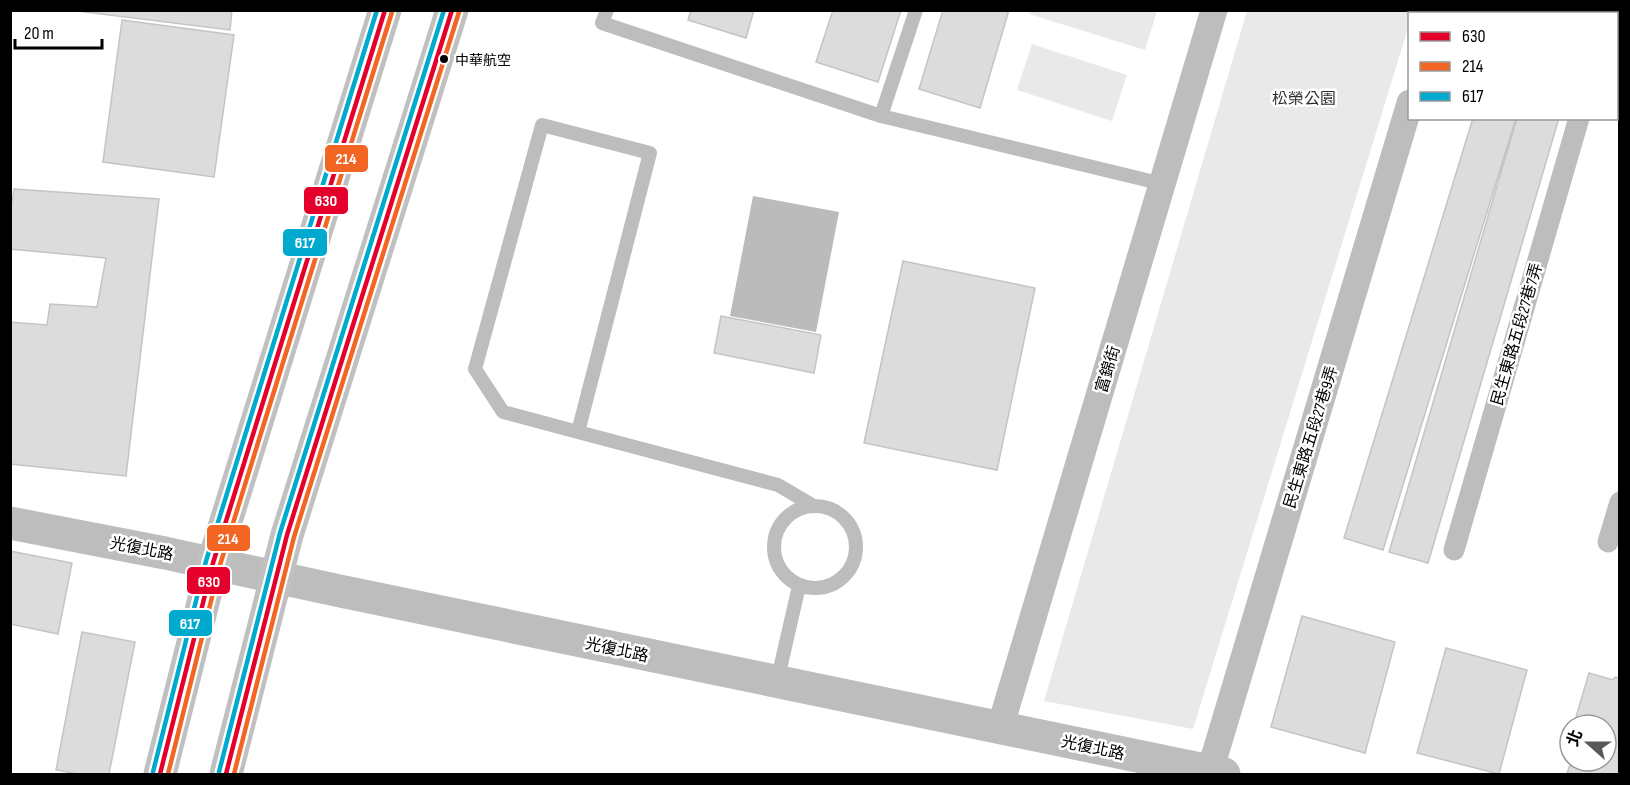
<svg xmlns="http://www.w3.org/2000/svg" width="1630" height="785" font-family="'Sofia Sans Condensed','Noto Sans TC',sans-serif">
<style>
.green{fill:#e9e9e9}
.water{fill:#bbb}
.building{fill:#dcdcdc;stroke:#c4c4c4;stroke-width:1.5}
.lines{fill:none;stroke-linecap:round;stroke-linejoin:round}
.service{stroke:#bdbdbd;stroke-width:14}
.pedestrian{stroke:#bdbdbd;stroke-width:21}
.minor{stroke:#bdbdbd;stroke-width:27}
.tertiary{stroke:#bdbdbd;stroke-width:33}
.secondary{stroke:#c0c0c0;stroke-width:33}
.bus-1-casing{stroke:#fff;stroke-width:9}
.bus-2-casing{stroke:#fff;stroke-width:9}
.bus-3-casing{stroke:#fff;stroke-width:9}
.bus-1{stroke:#e4002b;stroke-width:4.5}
.bus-2{stroke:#f26522;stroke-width:4.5}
.bus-3{stroke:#00a9ce;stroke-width:4.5}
.bus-dot{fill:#000;stroke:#fff;stroke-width:2}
.labels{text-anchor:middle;stroke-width:5;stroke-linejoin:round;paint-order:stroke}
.bus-label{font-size:14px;fill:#000;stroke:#fff;text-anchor:start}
.park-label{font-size:16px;fill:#2e2e2e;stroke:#fff}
.street-label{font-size:16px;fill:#000;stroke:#fff}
.line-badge{stroke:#fff;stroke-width:2}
.badge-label{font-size:16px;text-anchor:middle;font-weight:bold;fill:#fff}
</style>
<rect width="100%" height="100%" fill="#fff"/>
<path class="green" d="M1030,10H1157V11L1145,50L1029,14Z
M1247,11H1414L1413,13L1410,14L1409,25L1193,729L1044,701Z
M1032,44L1127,75L1112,121L1017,90Z"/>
<path class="water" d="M753,196L839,212L816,332L730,316Z"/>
<path class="building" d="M69,10H232L230,30Z
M691,10H754L746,38L688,20Z
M833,10H901L878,82L816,62Z
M943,10H1009L980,108L919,89Z
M122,20L234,35L214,177L103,162Z
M1473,118H1516L1383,550L1344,538Z
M1517,118H1559L1428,563L1389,552Z
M14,189L159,199L126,476L10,464V322L47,325L50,304L97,307L106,258L10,249V215Z
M903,261L1035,288L997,470L864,443Z
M721,316L821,335L814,373L714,353Z
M10,551L72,563L58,634L10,624Z
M1302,616L1395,642L1365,753L1271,727Z
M82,632L135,642L109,774H78L56,770Z
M1446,648L1527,670L1499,774L1417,753Z
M1589,673L1613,680L1615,677L1620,678V774H1567L1571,761H1606V725L1574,724Z"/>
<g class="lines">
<path class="service" d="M607,10L602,23L881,116L1163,184
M1512,10L1516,14
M1616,81L1620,83
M881,116L916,10
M578,432L503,412L475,369L542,125L650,153L578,432L778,485L812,505
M774 547a41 41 0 1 1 82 0a41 41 0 1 1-82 0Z
M777,682L799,586"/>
<path class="pedestrian" d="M1608,542L1620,502
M1454,550L1579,118"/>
<path class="minor" d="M1436,14L1437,10
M1616,61L1620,51
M1000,728L1214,10
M1210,771L1410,103"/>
<path class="tertiary" d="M10,523L165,553L340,591L1224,774"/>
<path class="secondary" d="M160,774L213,563L385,10
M226,774L287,535L452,10"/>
<defs>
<path id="bus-1" d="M160,774L213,563L385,10
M226,774L287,535L452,10"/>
<path id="bus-2" d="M168,774L220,565L392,12
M234,774L294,537L459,12"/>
<path id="bus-3" d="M153,772L206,561L377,10
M219,772L280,533L444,10"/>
</defs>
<use href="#bus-1" class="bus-1-casing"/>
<use href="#bus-2" class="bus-2-casing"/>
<use href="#bus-3" class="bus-3-casing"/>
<use href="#bus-1" class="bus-1"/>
<use href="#bus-2" class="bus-2"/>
<use href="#bus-3" class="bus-3"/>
</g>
<circle class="bus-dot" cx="444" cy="59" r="5"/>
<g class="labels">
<g class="bus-label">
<text x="455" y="65">中華航空</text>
</g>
<g class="park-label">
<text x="1304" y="104">松榮公園</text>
</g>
<g class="street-label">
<text transform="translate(1516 334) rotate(-74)" y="6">民生東路五段27巷7弄</text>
<text transform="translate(1107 369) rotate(-73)" y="6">富錦街</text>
<text transform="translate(1310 437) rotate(-73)" y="6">民生東路五段27巷9弄</text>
<text transform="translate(142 548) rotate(11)" y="6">光復北路</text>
<text transform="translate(617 649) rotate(12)" y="6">光復北路</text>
<text transform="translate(1093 747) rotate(12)" y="6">光復北路</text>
</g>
</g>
<g class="line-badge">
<rect x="324" y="144" width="45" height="29" rx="6" fill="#f26522"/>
<rect x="303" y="186" width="46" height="29" rx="6" fill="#e4002b"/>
<rect x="282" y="228" width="46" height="29" rx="6" fill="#00a9ce"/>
<rect x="206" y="524" width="45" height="28" rx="6" fill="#f26522"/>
<rect x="186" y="566" width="45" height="29" rx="6" fill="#e4002b"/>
<rect x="168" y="609" width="45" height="28" rx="6" fill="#00a9ce"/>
</g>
<g class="badge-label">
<text x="346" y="164">214</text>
<text x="326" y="206">630</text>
<text x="305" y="248">617</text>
<text x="228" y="544">214</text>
<text x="209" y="587">630</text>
<text x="190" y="629">617</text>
</g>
<rect width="1630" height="785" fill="none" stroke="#000000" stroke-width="24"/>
<rect x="1408" y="12" width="210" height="108" fill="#ffffff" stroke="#999999" stroke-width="1.5"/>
<rect x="1420" y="32" width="30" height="9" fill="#e4002b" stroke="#999999" stroke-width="1.5"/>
<text x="1462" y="42" font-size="18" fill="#000000">630</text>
<rect x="1420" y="62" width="30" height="9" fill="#f26522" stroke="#999999" stroke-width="1.5"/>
<text x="1462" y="72" font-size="18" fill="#000000">214</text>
<rect x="1420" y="92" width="30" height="9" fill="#00a9ce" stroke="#999999" stroke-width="1.5"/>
<text x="1462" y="102" font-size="18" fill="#000000">617</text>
<g transform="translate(1588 743) rotate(291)"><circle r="28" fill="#ffffff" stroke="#999999" stroke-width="1.5"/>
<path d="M0-4.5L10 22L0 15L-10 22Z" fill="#595959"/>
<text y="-9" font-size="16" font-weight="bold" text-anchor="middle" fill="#000000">北</text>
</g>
<path d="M15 39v9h87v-9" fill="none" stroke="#000000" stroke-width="3"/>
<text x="24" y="39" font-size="18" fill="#000000" stroke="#ffffff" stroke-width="4.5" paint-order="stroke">20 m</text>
</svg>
